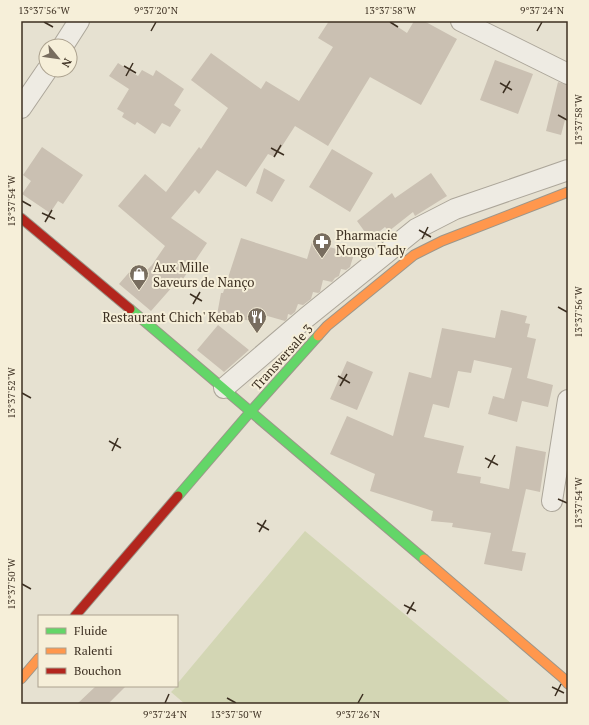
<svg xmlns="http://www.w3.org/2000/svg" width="589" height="725" font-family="'PT Serif',serif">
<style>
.green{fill:#d3d6b4}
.building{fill:#cac0b2}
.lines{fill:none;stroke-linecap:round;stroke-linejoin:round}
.street-casing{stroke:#aca69a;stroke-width:22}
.fast-casing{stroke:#9c968a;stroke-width:11}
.slow-casing{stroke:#9c968a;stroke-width:11}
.jam-casing{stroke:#9c968a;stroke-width:11}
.street{stroke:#eeebe3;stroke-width:20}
.fast{stroke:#63d668;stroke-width:9}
.slow{stroke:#ff974d;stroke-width:9}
.jam{stroke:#b3261e;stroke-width:9}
.ticks{fill:none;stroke:#3c2f21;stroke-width:1.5}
.labels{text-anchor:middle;stroke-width:4;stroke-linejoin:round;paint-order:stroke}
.poi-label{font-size:13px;fill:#3c2f21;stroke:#f6efd9;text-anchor:start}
.street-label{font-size:13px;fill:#3c2f21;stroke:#f6efd9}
.neatline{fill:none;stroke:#3c2f21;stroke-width:1.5}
.ticks-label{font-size:10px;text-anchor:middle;fill:#3c2f21}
</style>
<rect width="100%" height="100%" fill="#e6e1d1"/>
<path class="green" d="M305,531L512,704H185L171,692L177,686V684Z"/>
<path class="building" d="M329,21H389L407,33L414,21H424L457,39L421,105L370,77L328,146L295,126L275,157L268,154L246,187L217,170L199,194L195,190L171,218L207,243L183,279L181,277L151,311L119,284L132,269L141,276L152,265L165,246L118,206L145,174L166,192L199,147L201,149L228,108L191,80L211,53L261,89L266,81L299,101L333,47L318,38Z
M495,60L533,74L518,114L480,100Z
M118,63L138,76L142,70L153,76L156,70L184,89L174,105L181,110L170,127L162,123L155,134L137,122L135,125L122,117L124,113L117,109L129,89L109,76Z
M558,82L568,85V109L561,135L546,131Z
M42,147L83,175L63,204L58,201L50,213L22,194L31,181L23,175Z
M332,149L373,173L350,212L309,187Z
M264,168L285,180L272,202L256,193Z
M431,173L447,196L415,216L413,212L389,231L385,227L370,239L357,221L392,193L395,198Z
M241,238L307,259L312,242L354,254L350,267L346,270L341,269L339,276L335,278L332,282L323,280L320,292L318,293L313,292L311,299L303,305L298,304L295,312L291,315L288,314L287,319L285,321L264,315L263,323L217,315L221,293H223Z
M501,310L527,316L525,323L530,324L527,337L536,339L527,378L553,385L548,407L522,401L517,422L488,414L493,396L504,399L512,368L474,360L471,373L458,371L449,408L433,404L424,437L464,446L457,473L481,477L480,483L509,489L516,446L546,452L540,492L526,489L512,551L526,553L522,571L484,564L491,533L452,527L453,523L431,521L433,511L370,491L375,474L330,454L347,416L393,436L409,372L431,378L442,328L495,338Z
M218,325L249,350L224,372L197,350Z
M347,361L373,372L357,410L330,399Z
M96,686H126L108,704H77Z"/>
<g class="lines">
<defs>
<path id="street" d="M461,21L568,74
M63,46L79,21
M21,108L47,70
M224,388L307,317L416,229L455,209L568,170
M552,501L568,400"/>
<path id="fast" d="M130,309L424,559
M178,496L251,411L318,336"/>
<path id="slow" d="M318,336L327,326L414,255L442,241L568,192
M424,559L563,678L568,684
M21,679L39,658"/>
<path id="jam" d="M21,218L130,309
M75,616L178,496"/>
</defs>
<use href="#street" class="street-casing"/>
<use href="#fast" class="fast-casing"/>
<use href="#slow" class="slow-casing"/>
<use href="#jam" class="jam-casing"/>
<use href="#street" class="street"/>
<use href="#fast" class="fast"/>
<use href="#slow" class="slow"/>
<use href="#jam" class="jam"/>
</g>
<path class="ticks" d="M44,22L53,27M390,22L398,27M151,31L156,22M537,31L542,22M124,66L136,73M126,76L133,63M500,83L512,90M503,93L510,81M558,115L567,120M271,148L284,155M274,157L281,145M22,201L31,206M42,213L55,219M45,222L52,210M419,230L431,237M422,239L428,227M190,294L202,301M193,304L200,292M558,307L567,312M338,376L350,383M340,386L347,374M22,393L31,398M109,441L121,448M112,451L118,438M485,458L498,465M488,468L495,455M558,499L567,503M257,523L269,530M259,532L266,520M22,584L31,589M404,605L416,611M407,614L414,602M552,687L564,693M555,696L561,684M227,698L236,703M165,703L169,694M358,703L363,694"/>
<defs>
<symbol id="pharmacy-pin" viewBox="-11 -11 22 30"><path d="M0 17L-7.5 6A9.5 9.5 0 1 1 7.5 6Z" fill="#786d5f" stroke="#f6efd9"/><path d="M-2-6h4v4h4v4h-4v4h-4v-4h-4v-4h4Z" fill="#fff"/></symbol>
<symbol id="shop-pin" viewBox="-11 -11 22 30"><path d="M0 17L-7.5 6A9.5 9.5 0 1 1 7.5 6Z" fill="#786d5f" stroke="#f6efd9"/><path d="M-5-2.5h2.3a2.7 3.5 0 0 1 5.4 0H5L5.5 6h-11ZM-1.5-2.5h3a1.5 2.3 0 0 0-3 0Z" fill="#fff"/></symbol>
<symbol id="restaurant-pin" viewBox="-11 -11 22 30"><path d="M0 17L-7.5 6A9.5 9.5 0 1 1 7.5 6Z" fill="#786d5f" stroke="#f6efd9"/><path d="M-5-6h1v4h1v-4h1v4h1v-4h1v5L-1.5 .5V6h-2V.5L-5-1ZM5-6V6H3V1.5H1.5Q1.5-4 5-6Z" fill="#fff"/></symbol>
</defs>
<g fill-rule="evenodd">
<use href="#pharmacy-pin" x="311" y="231" width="22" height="30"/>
<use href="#shop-pin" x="128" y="263" width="22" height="30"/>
<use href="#restaurant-pin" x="246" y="306" width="22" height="30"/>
</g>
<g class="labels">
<g class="poi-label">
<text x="336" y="240">Pharmacie<tspan x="336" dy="15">Nongo Tady</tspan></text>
<text x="153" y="272">Aux Mille<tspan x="153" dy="15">Saveurs de Nanço</tspan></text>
<text x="243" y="322" text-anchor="end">Restaurant Chich' Kebab</text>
</g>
<g class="street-label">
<text transform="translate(282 357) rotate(-48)" y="5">Transversale 3</text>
</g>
</g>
<rect width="589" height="725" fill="none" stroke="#f6efd9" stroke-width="44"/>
<rect x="38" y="615" width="140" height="72" fill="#f6efd9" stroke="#aca28f"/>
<rect x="46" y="628" width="20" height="6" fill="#63d668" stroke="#aca28f"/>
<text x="74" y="635" font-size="12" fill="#3c2f21">Fluide</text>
<rect x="46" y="648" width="20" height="6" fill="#ff974d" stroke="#aca28f"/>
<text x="74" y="655" font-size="12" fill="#3c2f21">Ralenti</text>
<rect x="46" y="668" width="20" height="6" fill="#b3261e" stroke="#aca28f"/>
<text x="74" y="675" font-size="12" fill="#3c2f21">Bouchon</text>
<g transform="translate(58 58) rotate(119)"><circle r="19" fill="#f6efd9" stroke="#aca28f"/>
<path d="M0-3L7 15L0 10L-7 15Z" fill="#786d5f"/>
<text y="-6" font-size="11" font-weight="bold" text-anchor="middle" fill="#3c2f21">N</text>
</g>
<rect x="22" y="22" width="545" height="681" class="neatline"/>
<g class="ticks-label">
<text x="44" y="14">13°37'56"W</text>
<text x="156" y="14">9°37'20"N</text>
<text x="390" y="14">13°37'58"W</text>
<text x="542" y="14">9°37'24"N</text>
<text transform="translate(578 120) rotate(-90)" y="4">13°37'58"W</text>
<text transform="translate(11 201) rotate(-90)" y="4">13°37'54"W</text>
<text transform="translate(578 312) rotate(-90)" y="4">13°37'56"W</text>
<text transform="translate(11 393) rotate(-90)" y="4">13°37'52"W</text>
<text transform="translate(578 503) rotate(-90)" y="4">13°37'54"W</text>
<text transform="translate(11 584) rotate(-90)" y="4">13°37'50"W</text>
<text x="165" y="718">9°37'24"N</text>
<text x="236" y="718">13°37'50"W</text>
<text x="358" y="718">9°37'26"N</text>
</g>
</svg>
